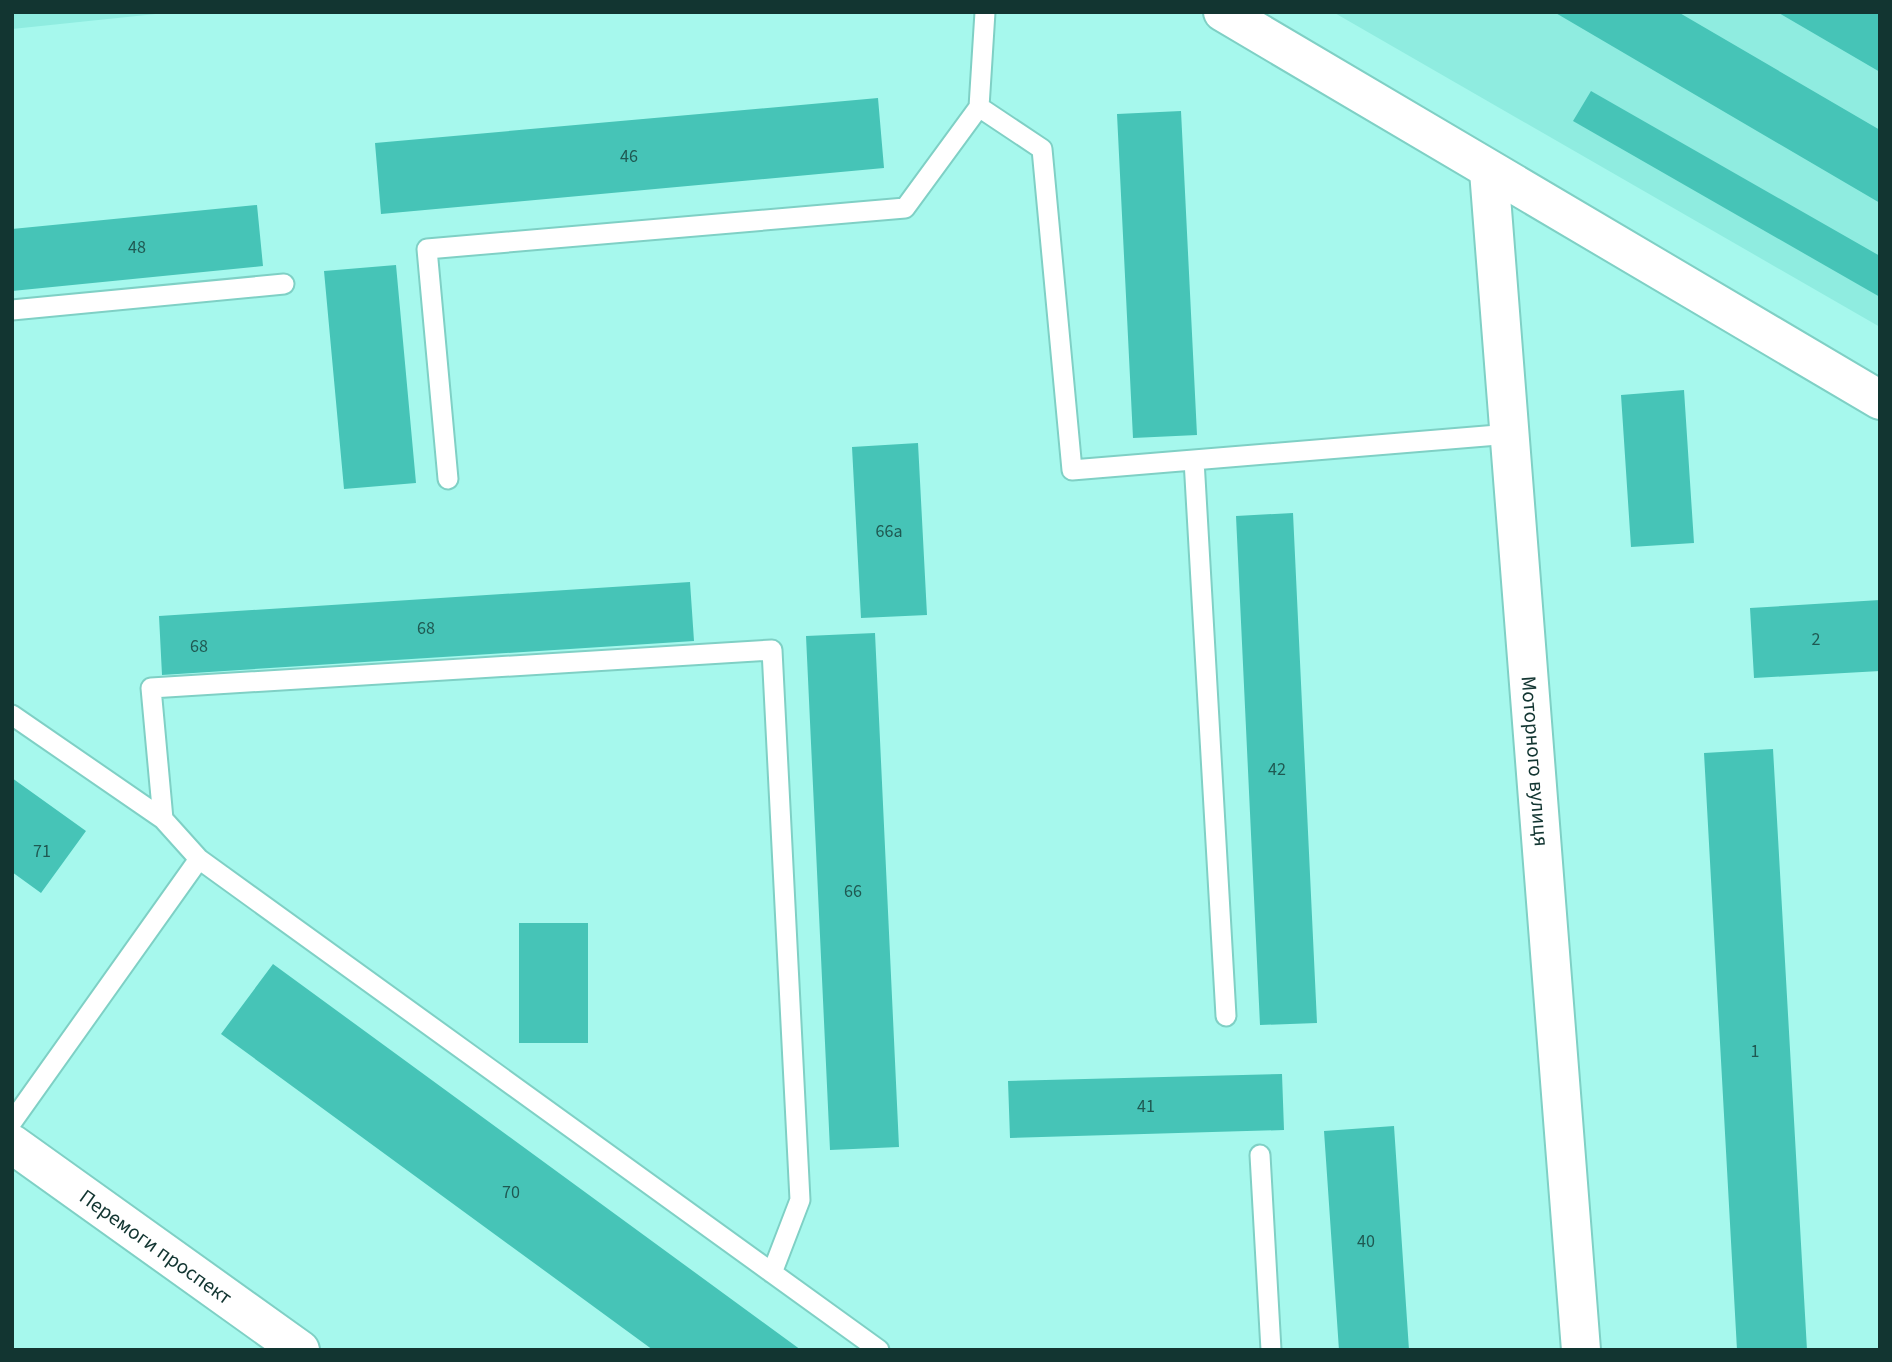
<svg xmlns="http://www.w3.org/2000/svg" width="1892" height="1362" font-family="'Source Sans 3',sans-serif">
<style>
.built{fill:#8fece0}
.building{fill:#46c4b7}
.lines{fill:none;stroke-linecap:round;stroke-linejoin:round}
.service-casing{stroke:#7fd0c5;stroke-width:23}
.minor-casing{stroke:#7fd0c5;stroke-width:42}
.tertiary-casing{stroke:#7fd0c5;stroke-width:42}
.service{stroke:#fff;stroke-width:19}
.minor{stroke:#fff;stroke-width:38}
.tertiary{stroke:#fff;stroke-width:38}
.labels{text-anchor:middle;stroke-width:5;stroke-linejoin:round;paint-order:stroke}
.number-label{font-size:18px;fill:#1f5952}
.street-label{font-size:21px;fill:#123531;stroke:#d0fff8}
</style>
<rect width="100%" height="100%" fill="#a6f8ed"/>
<path class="built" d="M12,12H175L12,29Z
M1333,12H1880V327Z"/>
<path class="building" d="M1554,12H1678L1880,130V203Z
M1777,12H1878L1880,14V72Z
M1591,91L1880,256V297L1573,121Z
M878,98L884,168L381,214L375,143Z
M1181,111L1197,435L1133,438L1117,114Z
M257,205L263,266L12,291V229Z
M396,265L416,483L344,489L324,271Z
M1684,390L1694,543L1631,547L1621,395Z
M918,443L927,615L861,618L852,447Z
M1293,513L1317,1023L1260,1025L1236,516Z
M690,582L694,641L162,675L159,616Z
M1880,600V671L1754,678L1750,608Z
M875,633L899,1147L830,1150L806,636Z
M1773,749L1807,1350H1737L1704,753Z
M12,778L86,831L41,893L12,872Z
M519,923H588V1043H519Z
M273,964L801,1350H653L221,1034Z
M1282,1074L1284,1130L1010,1138L1008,1081Z
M1394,1126L1409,1350H1339L1324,1131Z"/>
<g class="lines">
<defs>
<path id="service" d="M985,12L979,107L1042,149L1072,470L1510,434
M12,310L284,284
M1194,460L1226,1016
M448,479L427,249L905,208L979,107
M12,715L163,819L199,859
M163,819L151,688L772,650L800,1200L772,1273
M12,1122L199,859L879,1350
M1260,1155L1271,1350"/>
<g id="minor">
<path d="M1223,12L1880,400"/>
<path id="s1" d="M1489,171L1581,1350"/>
</g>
<g id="tertiary">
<path id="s2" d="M12,1144L300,1350"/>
</g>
</defs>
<use href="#service" class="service-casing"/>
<use href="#minor" class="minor-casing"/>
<use href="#tertiary" class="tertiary-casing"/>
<use href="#service" class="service"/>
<use href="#minor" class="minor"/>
<use href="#tertiary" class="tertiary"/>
</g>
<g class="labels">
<g class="number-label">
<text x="629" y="162">46</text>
<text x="137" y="253">48</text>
<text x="889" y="537">66а</text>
<text x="426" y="634">68</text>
<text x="1816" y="645">2</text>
<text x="199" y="652">68</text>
<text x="1277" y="775">42</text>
<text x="42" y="857">71</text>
<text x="853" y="897">66</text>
<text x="1755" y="1057">1</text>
<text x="1146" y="1112">41</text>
<text x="511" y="1198">70</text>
<text x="1366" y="1247">40</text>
</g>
<g class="street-label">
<text dy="7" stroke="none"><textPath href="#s1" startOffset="592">Моторного вулиця</textPath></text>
<text dy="7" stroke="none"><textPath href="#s2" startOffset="177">Перемоги проспект</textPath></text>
</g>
</g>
<rect width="1892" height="1362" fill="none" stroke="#123531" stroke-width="28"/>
</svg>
